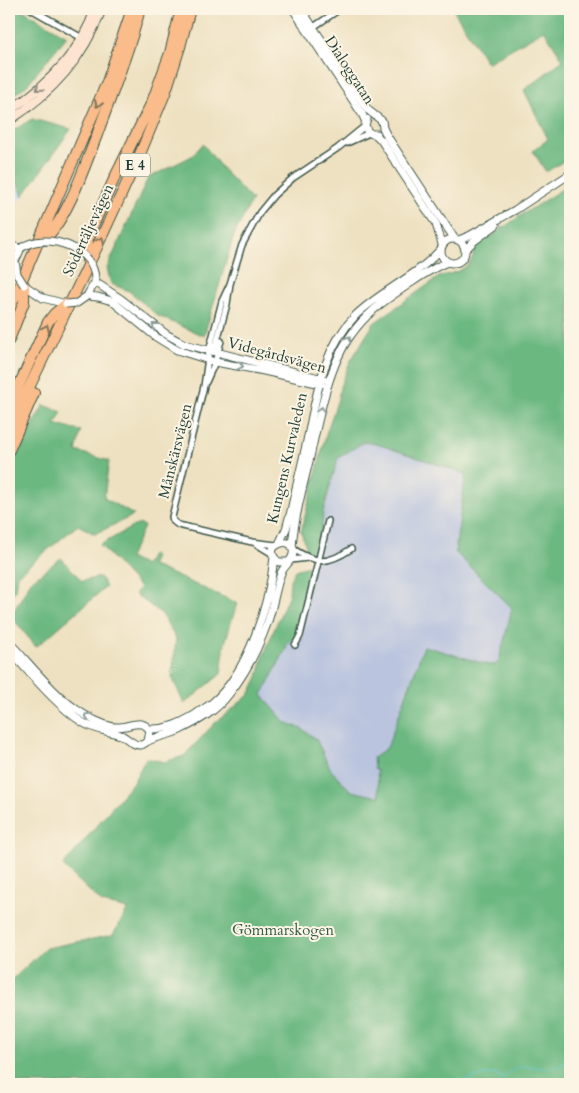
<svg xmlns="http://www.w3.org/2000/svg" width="579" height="1093" font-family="Cardo,serif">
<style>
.built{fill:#d0daf9}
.industrial{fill:#bac4de}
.forest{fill:#6cb881;stroke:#467a5a}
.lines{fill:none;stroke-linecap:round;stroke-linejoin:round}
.stream{stroke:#5bc7d5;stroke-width:1}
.minor-casing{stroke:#3e5649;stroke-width:8}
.tertiary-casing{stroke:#3e5649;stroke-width:9}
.secondary-casing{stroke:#3e5649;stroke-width:10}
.motorway-casing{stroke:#3e5649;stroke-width:12}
.minor{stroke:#fff;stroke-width:5}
.tertiary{stroke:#fff;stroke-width:7}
.secondary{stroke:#fde4d0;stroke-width:8}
.motorway{stroke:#f9bc8a;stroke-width:10}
.tertiary-bridge-casing{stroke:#3e5649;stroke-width:9;stroke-linecap:butt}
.tertiary-bridge{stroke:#fff;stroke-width:7}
.oneway{stroke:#8e9082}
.oneway2{stroke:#81765b}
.oneway3{stroke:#8f9e9a}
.labels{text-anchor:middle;stroke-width:4;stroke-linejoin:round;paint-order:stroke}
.shield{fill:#fcf5e5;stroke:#617469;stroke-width:1}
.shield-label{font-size:14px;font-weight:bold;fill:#1f3d34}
.street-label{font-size:15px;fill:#1f3d34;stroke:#fcf5e5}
.park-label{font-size:15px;fill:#345c48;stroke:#fcf5e5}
</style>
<rect width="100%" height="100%" fill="#fcf5e5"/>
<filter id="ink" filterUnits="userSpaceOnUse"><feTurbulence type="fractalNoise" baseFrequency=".02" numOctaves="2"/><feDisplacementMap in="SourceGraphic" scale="10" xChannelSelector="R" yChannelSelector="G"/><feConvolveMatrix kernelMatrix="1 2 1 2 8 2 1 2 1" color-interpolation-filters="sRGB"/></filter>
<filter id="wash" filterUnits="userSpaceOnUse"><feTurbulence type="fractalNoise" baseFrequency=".0096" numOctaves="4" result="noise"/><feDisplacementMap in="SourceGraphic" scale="20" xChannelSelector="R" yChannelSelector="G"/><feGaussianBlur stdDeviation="1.12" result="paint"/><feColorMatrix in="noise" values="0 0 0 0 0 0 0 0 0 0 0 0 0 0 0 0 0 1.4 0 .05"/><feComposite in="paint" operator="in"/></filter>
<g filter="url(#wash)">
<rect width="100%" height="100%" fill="#eee1c1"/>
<path class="built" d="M9,165L23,196L9,214Z"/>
<path class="industrial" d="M366,442L380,445L466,474L455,552L512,608L499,661L495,665H489L424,646L387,749L377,770L379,797L351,791L331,770L316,739L302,729L285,722L262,695L286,649L287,644L297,636L322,526L323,512L338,458L362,443Z"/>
<path class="forest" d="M14,9H21L67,36L26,86L9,98Z
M453,9H570V157L546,172L533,151L548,139L524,90L563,60L544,30L487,63Z
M32,119L71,129L23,196L9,165V133Z
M203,144L224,171L252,200L234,235L204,336L158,316L129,291L111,284L107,268L148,178L192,156Z
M570,184V1084H9V983L46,948L113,935L128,909L102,903L63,866L134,781L146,758L164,762L184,756L214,724L249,695L258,677L264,654L289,594L290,580L295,570L308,566L311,568V572L297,636L287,644L286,649L262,695L285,722L302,729L316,739L331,770L351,791L379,797L377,770L374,769L373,758L387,748L424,646L489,665H495L499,661L512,608L455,552L466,474L380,445L366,442L362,443L338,458L323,512L322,526L316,550L313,552L306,551V546L301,532L327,431L338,399L340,387L350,362L374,323L439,277L459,271L468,265L473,257L474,248L520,216Z
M44,405L62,412L55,425L81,431L76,451L109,461L104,498L134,515L95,534L78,525L17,575L15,590L9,599V469L15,454Z
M142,524L144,527L129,558L145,566L151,555L155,557L151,566L158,568L237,603L225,643L221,674L184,704L172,677L176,639L162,614L135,594L140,588L100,545L134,526Z
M61,558L82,581L100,577L106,587L36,647L11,616L31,581Z"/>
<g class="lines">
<path class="stream" d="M437,1084C445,1083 452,1084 460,1082C474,1080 484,1072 499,1075L500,1079C507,1077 510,1071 517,1068C531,1063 548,1073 561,1065C565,1063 567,1059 570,1057"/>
</g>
</g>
<g filter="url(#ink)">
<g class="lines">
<defs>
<path id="minor" d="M31,9L82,38
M312,28L340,9
M347,143L369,133
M230,284L222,301L209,351L204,386L172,517L173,521L178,525L252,542L276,545
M209,351L216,345L227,304L230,284L242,245L260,212L274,195L293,178L338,148L365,126
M206,382L215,362L221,341
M255,543L273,554
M293,549C317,564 327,565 351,549
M291,560L308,558
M295,645L300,636L328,521"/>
<path id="tertiary" d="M293,9L362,114L366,122
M301,9L368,110L382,121L383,128L387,136L454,238
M367,119L365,124L367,131L372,134H377
M375,134L381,140L436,224L442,244
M441 251a12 12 0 1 1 24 0a12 12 0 1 1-24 0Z
M459,240L469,236L515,210L570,174
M9,246L21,248
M465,250L473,242L496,225
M9,256L15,261L21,248
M24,285L43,298L66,304
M87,296L95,282L121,299L166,334L184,344L323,379
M87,296L98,297L112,301L156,337L177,350L215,362L264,371L321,384
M279,544L286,529L291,511C296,486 303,461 308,436C317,392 323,349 356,315C382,290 416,277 440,250
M292,547C294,517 303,487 310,457C318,421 329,364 351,335C365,315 382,302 402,289C417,279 431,268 448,262
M9,642C35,669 59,703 94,720C101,723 108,727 116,727C128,728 143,717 150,731L148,741
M9,650C29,672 57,706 82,722C94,730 108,731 121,735C128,738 133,746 141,745C145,744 144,743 148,741C158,736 170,735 180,730C199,721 216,711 229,694C245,674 258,649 267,624C273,608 275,590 281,573C284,566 292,561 293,554C297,532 257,546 279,562H288
M149,729C167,730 181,723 196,714C201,710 207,707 212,703C248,673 270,603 274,557"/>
<path id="secondary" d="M9,111C46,86 81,52 95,9
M9,121C53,92 83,59 102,9"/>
<path id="motorway" d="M44,240C68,218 85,165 97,135C112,93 129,52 140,9
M87,260L88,237L115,177L152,102L170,53L181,9
M9,310L107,82L132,9
M9,340L24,302V285
M9,407L48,322L54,314L66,304
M9,429L97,247L140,154L166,91L180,47L190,9
M9,450L34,393"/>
</defs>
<use href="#minor" class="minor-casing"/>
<use href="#tertiary" class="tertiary-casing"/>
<use href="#secondary" class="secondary-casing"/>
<use href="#motorway" class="motorway-casing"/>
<use href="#minor" class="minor"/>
<use href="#tertiary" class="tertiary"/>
<use href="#secondary" class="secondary"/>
<use href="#motorway" class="motorway"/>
<defs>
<path id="tertiary-bridge" d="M21,248C46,230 97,248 95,282
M15,261L17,274L24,285
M66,304L77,303L87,296"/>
</defs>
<use href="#tertiary-bridge" class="tertiary-bridge-casing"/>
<use href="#tertiary-bridge" class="tertiary-bridge"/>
</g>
<defs><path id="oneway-chevron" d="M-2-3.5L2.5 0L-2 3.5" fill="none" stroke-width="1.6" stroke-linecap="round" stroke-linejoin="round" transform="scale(1.25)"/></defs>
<use class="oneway" href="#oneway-chevron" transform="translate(39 88) rotate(139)"/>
<g class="oneway2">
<use href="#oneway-chevron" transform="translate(98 104) rotate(113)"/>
<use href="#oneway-chevron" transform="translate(101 240) rotate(-65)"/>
<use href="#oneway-chevron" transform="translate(46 328) rotate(-64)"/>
</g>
<g class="oneway3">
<use href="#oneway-chevron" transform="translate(155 326) rotate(-142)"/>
<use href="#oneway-chevron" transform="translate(348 339) rotate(-57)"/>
<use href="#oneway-chevron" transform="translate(240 366) rotate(10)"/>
<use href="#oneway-chevron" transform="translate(321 410) rotate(-74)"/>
<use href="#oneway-chevron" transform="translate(88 716) rotate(-151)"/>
</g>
</g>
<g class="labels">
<rect class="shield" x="120" y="153.5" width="30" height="23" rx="4"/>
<g class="shield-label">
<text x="135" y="170">E 4</text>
</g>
<g class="street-label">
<text transform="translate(350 70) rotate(57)" y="5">Dialoggatan</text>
<text transform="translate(88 230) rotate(-65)" y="5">Södertäljevägen</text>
<text transform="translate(277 355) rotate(15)" y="5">Videgårdsvägen</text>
<text transform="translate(175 451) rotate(-76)" y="5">Månskärsvägen</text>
<text transform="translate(287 458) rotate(-77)" y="5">Kungens Kurvaleden</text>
</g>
<g class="park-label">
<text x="283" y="935">Gömmarskogen</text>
</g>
</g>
<rect width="579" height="1093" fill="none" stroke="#fcf5e5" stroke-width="30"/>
</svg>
